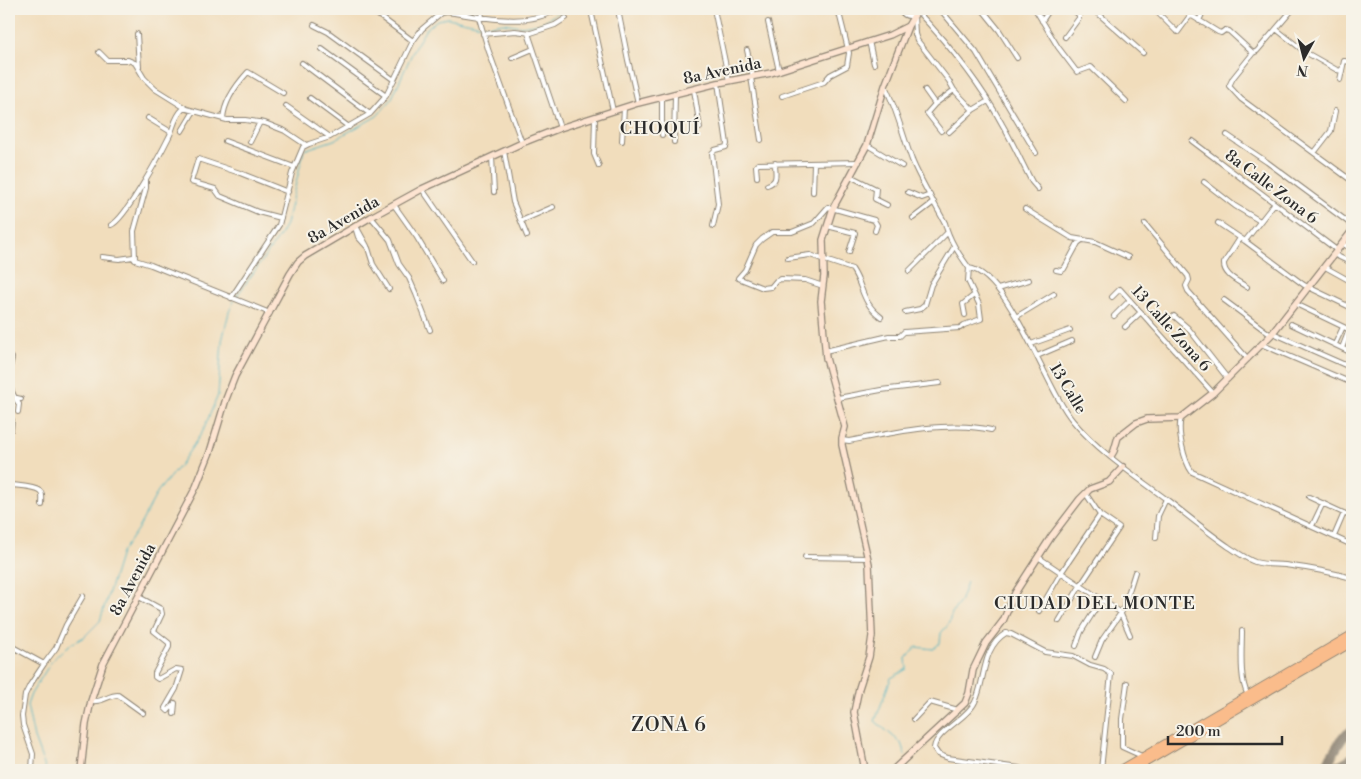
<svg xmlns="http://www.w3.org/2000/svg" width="1361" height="779" font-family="'Libre Bodoni',serif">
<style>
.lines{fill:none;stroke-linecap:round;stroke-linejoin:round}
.stream{stroke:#44b1c1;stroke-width:1}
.taxiway{stroke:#8e8474;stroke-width:10}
.street-casing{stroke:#8e8474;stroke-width:6}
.secondary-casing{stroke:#8e8474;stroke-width:8}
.highway-casing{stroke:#8e8474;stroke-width:10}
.street{stroke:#fff;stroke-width:4}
.secondary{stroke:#fde4d1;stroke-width:5.5}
.highway{stroke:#fabc8b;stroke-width:8}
.labels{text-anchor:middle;stroke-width:4;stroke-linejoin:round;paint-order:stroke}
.street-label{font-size:16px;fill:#2b2b2b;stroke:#f7f3e8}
.neighbourhood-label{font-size:18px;letter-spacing:1px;fill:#2b2b2b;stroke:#f7f3e8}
.quarter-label{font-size:19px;letter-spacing:1px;fill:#2b2b2b;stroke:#f7f3e8}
</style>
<rect width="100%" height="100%" fill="#f7f3e8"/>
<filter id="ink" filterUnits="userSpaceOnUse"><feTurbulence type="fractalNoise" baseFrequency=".02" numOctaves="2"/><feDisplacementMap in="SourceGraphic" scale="10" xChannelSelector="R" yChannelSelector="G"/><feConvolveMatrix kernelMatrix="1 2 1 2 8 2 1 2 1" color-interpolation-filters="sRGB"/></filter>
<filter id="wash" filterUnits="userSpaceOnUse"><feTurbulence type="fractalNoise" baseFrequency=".0096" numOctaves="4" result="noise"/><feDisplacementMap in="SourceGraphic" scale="20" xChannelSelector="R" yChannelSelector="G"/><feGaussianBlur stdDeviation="1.12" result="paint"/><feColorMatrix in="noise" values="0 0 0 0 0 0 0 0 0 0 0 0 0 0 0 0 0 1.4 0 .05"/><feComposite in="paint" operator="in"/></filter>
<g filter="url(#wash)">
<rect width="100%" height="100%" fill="#f1ddbc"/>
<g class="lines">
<path class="stream" d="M903,9L905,12
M236,297L279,237L286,224L304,150L334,140L377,116L391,100L415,47L426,29L437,20L448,18L486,26L503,23L521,26L542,23L563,9
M905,755L901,743L875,721L891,678L907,669L906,658L916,647L933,649L940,643L941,633L948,625L952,613L960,602L967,582
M906,761L907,770
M46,770L34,738L27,705L31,694L53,659L71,644L84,637L100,621L121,553L139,527L158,491L180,465L203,431L218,395L222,341L229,312L234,301"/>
<path class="taxiway" d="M1323,770L1343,737L1352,731
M1331,770L1352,758"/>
</g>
</g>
<g filter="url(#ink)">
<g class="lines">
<defs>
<path id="street" d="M370,9L413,41
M481,9L482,18
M714,9L729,81
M899,9C903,15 907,18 914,15L915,34L917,40L949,81L954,90L973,110
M940,9L976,52L1036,153
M982,9L999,30L1017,58
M1035,9L1058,47L1077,72L1091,67L1126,101
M1093,9L1143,53
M1154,9L1176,31L1178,32L1189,17L1192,16L1218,32L1221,33L1225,30L1229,31L1253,53
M1293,9L1257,51L1253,53L1233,78L1229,86L1241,99L1352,181
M917,11C949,45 980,83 1002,124C1013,143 1022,163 1032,182L1038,189
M592,15L613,111
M619,15L628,60L638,103
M479,18L488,49L522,143
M1042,21L1050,9
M1199,21L1204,9
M768,22L779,71
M314,25L328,32L394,80
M1276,29L1305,52L1337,70L1342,71
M528,33L560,128
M137,34L139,67
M483,34L515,31L531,33L555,25L566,18
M1065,37L1079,18V15L1072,9
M869,41L874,64
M322,49L386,96
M747,50L753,77
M99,52L107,60H128L135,63L144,78L155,89L187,109L227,120H245L265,123L285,131L306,145
M512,58L533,49
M302,63L370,114
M751,77L761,140
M1340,80L1344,61L1352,62
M885,86C897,110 903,136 912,160C921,182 934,202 945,223C949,240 959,254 969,268C1010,275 1045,388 1073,421C1099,452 1134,475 1166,499C1187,515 1207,532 1229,547C1237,552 1246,559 1255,562C1265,565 1275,564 1285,565C1308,568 1331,572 1352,578
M694,90L700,128
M925,90L935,104
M782,96L824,82L830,75L847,66L849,53L838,9
M310,98L349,127
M286,106L330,137
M595,117L594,154L599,166
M148,118L171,132
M223,119C224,102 237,84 248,72L283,93
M182,131L194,111
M941,131L927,113L935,104L954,90
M949,132L973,110L988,101
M662,135V97
M1227,135L1267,162L1352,225
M225,141L294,167
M622,141L624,108
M1192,141L1338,251
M250,142L260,122
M674,142L675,94
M867,145L902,166
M504,151L513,202L527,236
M1314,153L1331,131L1335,111
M492,157L494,192
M850,176L876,189L875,199L887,205
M757,177L756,166L758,164L859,162
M1204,182L1235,206L1260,221
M767,185C779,181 775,174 775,163
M422,189L472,261
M813,192L814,163
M908,192L922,198L930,195
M394,205L416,236L443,281
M1025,209L1072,238L1095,242L1128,257
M371,217L390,240L399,264L409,278L416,294L430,330
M281,218L258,212L220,196L215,189L191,182L198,159L240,173L288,192
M913,218L934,202
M521,221L553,207
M1218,223L1245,241L1304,285L1352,308
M1145,224L1188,276L1189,280L1186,286L1188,291L1248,359
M111,225C125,220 161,153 169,137C174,128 174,117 183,109H187
M713,226L718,204L712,153L715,150L726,147L727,144L718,83
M827,226L855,233L849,252
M355,227L358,237L368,248L373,264L389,289
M357,228L367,246
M1240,238L1224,263C1223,275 1238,281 1247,287
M1245,241L1274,204
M1343,244L1352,249
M1335,255L1352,263
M102,257L119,259L133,257L135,260L151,265L270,313
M135,258L134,231L146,188V179
M788,258L810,255L852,269C864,287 861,302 881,317
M1325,267L1352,282
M1056,270L1061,271L1064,269L1078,243L1082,240
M909,271L947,233
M823,286L805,280L781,279L776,281L771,287L763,288L738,278L745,270L756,245L762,239L772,232H792L814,223L828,207L874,220L877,225L875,231
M998,289L1029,280
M1112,297L1120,289L1213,393
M231,298L279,225L292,173L303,147L309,144L330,137L370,114L386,96L413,41L422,29L441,13L446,12C480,16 526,29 557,9
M1224,300L1271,335
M1296,304L1352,331
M905,312L920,309L925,305L931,285L954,247
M965,315L963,304L974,295
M1114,316L1130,300
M1174,316L1188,328L1228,379
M1016,317L1054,294
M1291,324L1352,353
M1125,327L1141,312
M1273,333L1352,368
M1031,344L1070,330
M1335,344L1343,327
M1263,345L1352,383
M1342,348L1349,330
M825,351L889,336H900L904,332L960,328L964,325L981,319L979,304L968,281L969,268
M1037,356L1072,341
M9,371L12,358
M9,385C12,391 14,398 19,404L18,412
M9,396L21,399
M838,398L881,390L940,383
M9,416L12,420L11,430L9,432
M1181,418C1177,431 1184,461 1192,472L1352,545
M842,440L849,441C890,433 951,420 991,430
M9,485C15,485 38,487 41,492C43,495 42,502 42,505
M1309,497L1352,517
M1313,524L1323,503
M1335,534L1344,513
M1156,538L1158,516L1166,499
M805,557L868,558
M1038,557L1120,612L1130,635
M139,597L161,609L162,614L154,631L169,643V647L155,673V677L158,679L176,669L182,670L176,689L165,708L168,711L175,703L174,714
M1039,611L1061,573L1100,515
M1059,621L1080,586L1119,528L1100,515L1086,494
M1242,631C1242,648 1239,680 1248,695
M9,645L44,664
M1076,646L1081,632L1101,600
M1095,657L1102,640L1123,610L1135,572
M1127,683L1122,719V747L1144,757
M91,701C102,703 108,695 118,695L143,713
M914,719L930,702L958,710
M32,770L33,754L23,725L22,716L25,695L30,685L44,664L56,648L66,625L83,596
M1025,770L1019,768L948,758L938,754L934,748C936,731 967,719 975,702C986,680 981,648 1006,633L1011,634L1045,652L1073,656L1090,665L1104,669L1111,674L1101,770"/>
<path id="secondary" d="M1111,456L1114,451L1118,437L1136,423L1147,419L1181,418L1213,393L1271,335L1352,231
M81,770L86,724L91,701L103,664L196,487L210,452L226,399L235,376L290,274L298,262L305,256L371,217L422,189L522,143L560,128L638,103L718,83L771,73L890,35L908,26L918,9
M865,770L854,712L859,688L869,657L872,636L869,564L842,445V438L845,427L826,358L821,301L824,276L823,240L833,208L867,145L885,86L908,26
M893,770L965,703L969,693L973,670L986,643L1003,621L1015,593L1051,537L1080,499L1090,489L1109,482L1123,467"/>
<path id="highway" d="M1245,704L1352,642
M1121,770L1352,635
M1132,770L1245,704L1248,696"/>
</defs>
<use href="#street" class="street-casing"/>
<use href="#secondary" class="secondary-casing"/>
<use href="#highway" class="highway-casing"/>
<use href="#street" class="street"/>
<use href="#secondary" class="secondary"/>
<use href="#highway" class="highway"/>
</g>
</g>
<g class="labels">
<g class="street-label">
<text transform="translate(722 70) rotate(-12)" y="6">8a Avenida</text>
<text transform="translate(1272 186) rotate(37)" y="6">8a Calle Zona 6</text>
<text transform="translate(343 219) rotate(-30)" y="6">8a Avenida</text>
<text transform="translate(1172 328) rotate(48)" y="6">13 Calle Zona 6</text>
<text transform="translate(1069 388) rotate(59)" y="6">13 Calle</text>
<text transform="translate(132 579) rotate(-62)" y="6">8a Avenida</text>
</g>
<g class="neighbourhood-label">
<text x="660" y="134">CHOQUÍ</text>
<text x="1095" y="609">CIUDAD DEL MONTE</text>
</g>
<g class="quarter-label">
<text x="669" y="731">ZONA 6</text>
</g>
</g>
<rect width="1361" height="779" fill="none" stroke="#f7f3e8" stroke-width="30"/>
<g transform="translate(1304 58) rotate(187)" stroke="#f7f3e8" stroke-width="4" paint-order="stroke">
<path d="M0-4L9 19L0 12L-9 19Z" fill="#2b2b2b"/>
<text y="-8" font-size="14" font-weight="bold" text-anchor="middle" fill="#2b2b2b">N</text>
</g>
<path d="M1168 736v8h114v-8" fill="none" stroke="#2b2b2b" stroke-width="2.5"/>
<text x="1176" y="736" font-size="15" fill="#2b2b2b" stroke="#f7f3e8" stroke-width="4" paint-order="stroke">200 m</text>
</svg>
